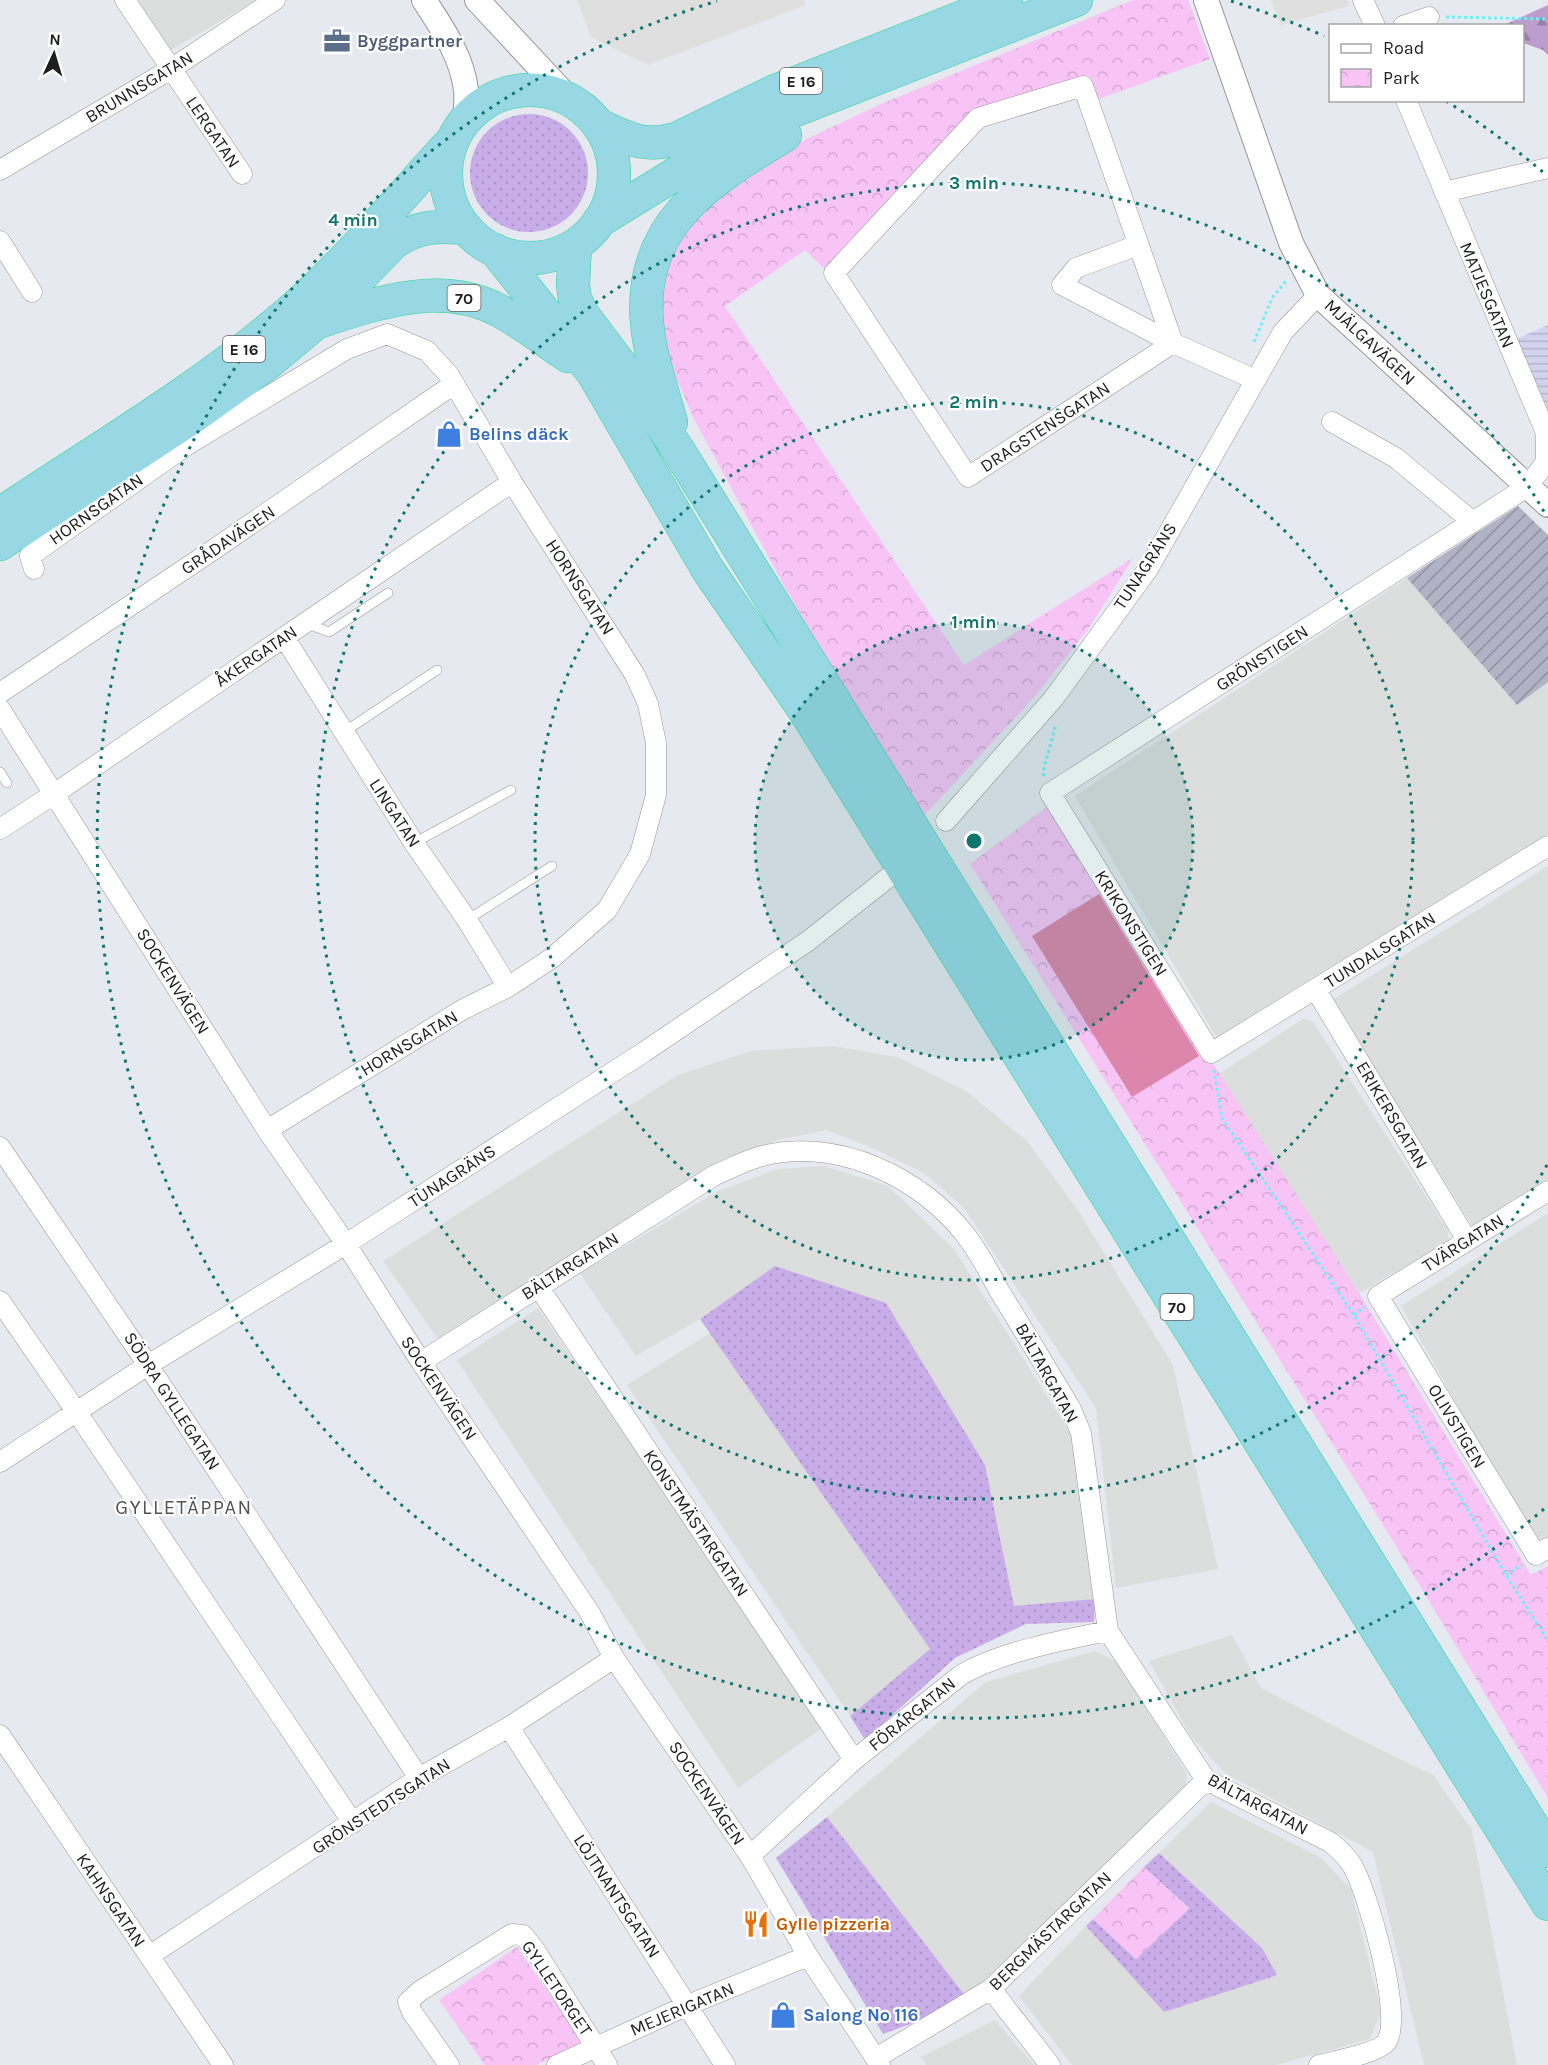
<svg xmlns="http://www.w3.org/2000/svg" width="1548" height="2065" font-family="Karla,sans-serif">
<style>
.residential{fill:#dcdddd}
.construction{fill:url(#construction-furrows)}
.farmland{fill:url(#farmland-rules)}
.grass{fill:url(#grass-dots)}
.forest{fill:url(#forest-firs)}
.park{fill:url(#park-crowns)}
.pitch{fill:#dc86ab}
.parking{fill:#dfdfdf}
.lines{fill:none;stroke-linecap:round;stroke-linejoin:round}
.service-casing{stroke:#969696;stroke-width:10}
.minor-casing{stroke:#969696;stroke-width:21}
.tertiary-casing{stroke:#969696;stroke-width:26}
.trunk-casing{stroke:#2bd694;stroke-width:34}
.path{stroke:#71eef6;stroke-width:3;stroke-dasharray:3 3;stroke-linecap:butt}
.service{stroke:#fff;stroke-width:9}
.minor{stroke:#fff;stroke-width:20}
.tertiary{stroke:#fff;stroke-width:24}
.trunk{stroke:#98d8e5;stroke-width:33}
.ring{fill:none;stroke:#0f766e;stroke-width:3;stroke-dasharray:3 6}
.labels{text-anchor:middle;stroke-width:4.5;stroke-linejoin:round;paint-order:stroke}
.shield{fill:#fff;stroke:#626262;stroke-width:1.5}
.shield-label{font-size:16px;font-weight:bold;fill:#1f1f1f}
.service-label{font-size:18px;font-weight:bold;fill:#4e5e75;stroke:#fff;text-anchor:start}
.street-label{font-size:18px;fill:#1f1f1f;stroke:#fff}
.shop-label{font-size:18px;font-weight:bold;fill:#366cbe;stroke:#fff;text-anchor:start}
.food-label{font-size:18px;font-weight:bold;fill:#c56008;stroke:#fff;text-anchor:start}
.neighbourhood-label{font-size:20px;letter-spacing:1.5px;fill:#525252;stroke:#fff}
.centre{fill:#0f766e;stroke:#fff;stroke-width:3}
.ring-label{font-size:18px;text-anchor:middle;font-weight:bold;fill:#0f766e;stroke:#fff;stroke-width:4.5;stroke-linejoin:round;paint-order:stroke}
</style>
<defs>
<pattern id="construction-furrows" width="10" height="10" patternUnits="userSpaceOnUse" patternTransform="scale(1.5)"><rect width="10" height="10" fill="#b1b2c4"/><path d="M-1 1l2-2M0 10L10 0M9 11l2-2" fill="none" stroke="#8f909f"/></pattern>
<pattern id="farmland-rules" width="6" height="5" patternUnits="userSpaceOnUse" patternTransform="scale(1.5)"><rect width="6" height="5" fill="#d3d2ee"/><path d="M0 2.5h6" fill="none" stroke="#b5b4cc"/></pattern>
<pattern id="grass-dots" width="8" height="8" patternUnits="userSpaceOnUse" patternTransform="scale(1.5)"><rect width="8" height="8" fill="#c9ade8"/><path d="M2 2h.1M6 6h.1" fill="none" stroke="#ac94c7" stroke-width="1.8" stroke-linecap="round"/></pattern>
<pattern id="forest-firs" width="22" height="20" patternUnits="userSpaceOnUse" patternTransform="scale(1.5)"><rect width="22" height="20" fill="#bd9cce"/><path d="M5 1l3.5 6h-7zM16 11l3.5 6h-7z" fill="#997fa7"/></pattern>
<pattern id="park-crowns" width="20" height="18" patternUnits="userSpaceOnUse" patternTransform="scale(1.5)"><rect width="20" height="18" fill="#f8c4f6"/><path d="M2 6a3 3 0 1 1 6 0M12 15a3 3 0 1 1 6 0" fill="none" stroke="#d4a8d2"/></pattern>
</defs>
<rect width="100%" height="100%" fill="#e6e9f0"/>
<path class="residential" d="M138,0H252L253,2L171,50Z
M1407,578L1516,704L1548,682V834L1216,1037L1075,796Z
M1548,866V1179L1473,1227L1332,1000Z
M1303,1019L1313,1022L1447,1229L1449,1241L1359,1293L1219,1074Z
M832,1046L897,1057L966,1091L1027,1141L1077,1209L1173,1365L1218,1569L1116,1588L1096,1408L964,1208L924,1173L877,1150L827,1130L777,1140L724,1162L439,1340L383,1261L678,1075L751,1051Z
M824,1166L888,1186L954,1249L1074,1439L1095,1599L1014,1606L985,1465L775,1266L700,1319L636,1356L580,1273L718,1191L778,1169Z
M1548,1213V1542L1534,1539L1401,1306Z
M538,1308L824,1726L738,1788L457,1360Z
M710,1333L930,1649L850,1716L627,1385Z
M1232,1635L1261,1688L1377,1748L1433,1775L1472,1830L1517,2065H1424L1373,1852L1226,1774L1190,1735L1149,1661Z
M1095,1651L1117,1662L1187,1774L1186,1787L970,2002L827,1817L986,1682Z
M1211,1802L1321,1858L1351,1889L1381,2011L1370,2039L1276,2065H1072L1019,1996L1086,1926L1164,2012L1262,1948L1159,1853Z
M995,2020L1034,2065H927L921,2057Z"/>
<path class="construction" d="M1518,506L1548,535V682L1517,705L1407,578Z"/>
<path class="farmland" d="M1548,325V410L1516,339Z"/>
<path class="grass" d="M470 173a59 59 0 1 1 118 0a59 59 0 1 1-118 0Z
M775,1266L886,1303L985,1465L1014,1606L1095,1599L1094,1622L1026,1624L955,1658L865,1740L850,1716L930,1649L700,1319Z
M827,1817L970,2002L883,2034L776,1858Z
M1159,1853L1262,1948L1277,1975L1164,2012L1086,1926L1093,1919L1136,1959L1189,1908L1144,1867Z"/>
<path class="forest" d="M1548,5V55L1543,50L1523,43L1522,26L1504,25Z"/>
<path class="park" d="M1133,0H1188L1210,59L1096,100L1088,75L976,113L828,272L805,250L725,306L964,665L1133,558L1089,628L1036,695L922,818L787,591L694,419L673,371L660,326L659,280L677,235L704,206L781,151L881,104Z
M1049,805L1359,1293L1531,1575L1548,1566V1798L1385,1528L970,864Z
M1144,1867L1189,1909L1136,1959L1093,1919Z
M517,1947L583,2043L536,2065H485L439,2000Z"/>
<path class="pitch" d="M1099,894L1199,1056L1132,1097L1032,936Z"/>
<path class="parking" d="M577,0H803L806,5L648,65L591,37Z
M1271,0H1347L1349,6L1280,25Z"/>
<g class="lines">
<defs>
<path id="service" d="M305,623L329,632L388,593
M344,732L437,670
M0,772L7,783
M414,843L511,790
M467,920L552,866"/>
<path id="minor" d="M125,0L242,174
M1363,0L1375,26
M1403,26L1429,17
M1083,86L1173,343L968,477L834,273L978,118Z
M1406,100L1546,433V462L1527,487L1050,793L1211,1053L1548,846
M0,170L171,69L275,0
M1444,192L1548,168
M0,241L32,292
M1138,245L1076,268L1062,285L1173,343L1256,380
M1332,422L1396,458L1473,522
M34,569L30,556L187,445L347,349L387,334L427,351L449,375L512,482L635,675L648,704L656,743V795L640,854L607,910L552,958L508,987L462,1010L267,1130
M284,637L414,843L467,920L508,987
M0,693L213,550L454,384
M0,709L267,1130L346,1244L421,1362L590,1613L614,1658L750,1856L808,1956L880,2065
M946,821L1054,698L1148,569L1283,332L1318,295
M0,829L54,794L512,482
M1316,990L1467,1240
M0,1147L148,1365L419,1778
M1548,1191L1378,1296L1536,1555L1548,1548
M538,1286L854,1760
M0,1301L76,1411L353,1823
M421,1362L715,1175C730,1169 746,1160 762,1156C837,1137 922,1177 967,1237C980,1254 990,1274 1000,1292C1024,1331 1048,1370 1071,1409L1081,1433L1108,1631L1206,1780L1330,1842C1339,1849 1346,1856 1352,1865C1368,1892 1403,2015 1387,2041C1380,2053 1334,2061 1319,2065
M0,1462L148,1365L346,1244L644,1052L808,941L894,873
M509,1727L725,2065
M0,1735L223,2065
M750,1856L854,1760L961,1675C1000,1652 1063,1640 1108,1631
M149,1956L419,1778L509,1727L614,1658
M991,1989L1050,2065
M876,2058L991,1989L1206,1780
M449,2065L412,2012L408,2002L420,1991L512,1934L523,1935L535,1950L607,2065
M557,2065L688,2005L808,1956"/>
<path id="tertiary" d="M424,0C442,28 462,56 466,90C467,100 466,110 465,119
M477,0L570,100
M1206,0L1291,243L1318,295L1548,505"/>
<path id="trunk" d="M446 174a84 84 0 1 1 168 0a84 84 0 1 1-168 0Z
M598,125C627,138 643,148 676,139L775,91L1006,0
M599,221L724,144L783,115L1076,0
M575,245L573,285L575,299L583,315L635,384L680,453L1548,1851
M495,250L593,373L708,570L805,711L1548,1904
M318,322C377,303 440,280 498,310C523,323 545,341 568,356
M671,422C662,389 650,357 647,323C638,223 710,181 785,135
M0,514C97,449 200,389 288,313C347,263 399,198 452,141
M0,544L194,416L268,363L317,322L393,243C420,225 435,226 466,228"/>
</defs>
<use href="#service" class="service-casing"/>
<use href="#minor" class="minor-casing"/>
<use href="#tertiary" class="tertiary-casing"/>
<use href="#trunk" class="trunk-casing"/>
<path class="path" d="M1446,17L1548,19
M1254,342L1272,298L1287,280
M1044,776L1043,772L1056,724
M1214,1070L1222,1118L1354,1315L1506,1575L1548,1641
M1354,1315L1365,1307
M1506,1575L1522,1565"/>
<use href="#service" class="service"/>
<use href="#minor" class="minor"/>
<use href="#tertiary" class="tertiary"/>
<use href="#trunk" class="trunk"/>
</g>
<circle cx="974" cy="841" r="219" fill="#0f766e" fill-opacity=".12"/>
<g class="ring">
<circle cx="974" cy="841" r="219"/>
<circle cx="974" cy="841" r="439"/>
<path d="M1547 1165A658 658 0 1 1 1547 517"/>
<path d="M1544 1509A878 878 0 1 1 717 1M1231 1A878 878 0 0 1 1324 36M1446 101A878 878 0 0 1 1544 173"/>
</g>
<defs>
<symbol id="office-bare" viewBox="-9 -9 18 18"><path d="M-6-3h4V-5.5h4V-3h4V5H-6ZM-1-4.5V-3h2v-1.5ZM-6 0V1H6V0Z" fill="#5c6f8a" stroke="#fff" stroke-width="2.5" paint-order="stroke"/></symbol>
<symbol id="shop-bare" viewBox="-9 -9 18 18"><path d="M-5-2.5h2.3a2.7 3.5 0 0 1 5.4 0H5L5.5 6h-11ZM-1.5-2.5h3a1.5 2.3 0 0 0-3 0Z" fill="#3f7fe0" stroke="#fff" stroke-width="2.5" paint-order="stroke"/></symbol>
<symbol id="restaurant-bare" viewBox="-9 -9 18 18"><path d="M-5-6h1v4h1v-4h1v4h1v-4h1v5L-1.5 .5V6h-2V.5L-5-1ZM5-6V6H3V1.5H1.5Q1.5-4 5-6Z" fill="#e8710a" stroke="#fff" stroke-width="2.5" paint-order="stroke"/></symbol>
</defs>
<g fill-rule="evenodd">
<use href="#office-bare" x="318" y="22" width="38" height="38"/>
<use href="#shop-bare" x="430" y="415" width="38" height="38"/>
<use href="#restaurant-bare" x="737" y="1905" width="38" height="38"/>
<use href="#shop-bare" x="764" y="1996" width="38" height="38"/>
</g>
<g class="labels">
<g class="shield">
<rect x="780" y="68" width="42" height="26" rx="4.5"/>
<rect x="447.5" y="285" width="33" height="26" rx="4.5"/>
<rect x="223" y="336" width="42" height="26" rx="4.5"/>
<rect x="1160.5" y="1294" width="33" height="26" rx="4.5"/>
</g>
<g class="shield-label">
<text x="801" y="87">E 16</text>
<text x="464" y="304">70</text>
<text x="244" y="355">E 16</text>
<text x="1177" y="1313">70</text>
</g>
<g class="service-label">
<text x="357" y="47">Byggpartner</text>
</g>
<g class="street-label">
<text transform="translate(139 87) rotate(-31)" y="6">BRUNNSGATAN</text>
<text transform="translate(213 132) rotate(56)" y="6">LERGATAN</text>
<text transform="translate(1487 295) rotate(67)" y="6">MATJESGATAN</text>
<text transform="translate(1370 342) rotate(43)" y="6">MJÄLGAVÄGEN</text>
<text transform="translate(1045 427) rotate(-33)" y="6">DRAGSTENSGATAN</text>
<text transform="translate(96 509) rotate(-35)" y="6">HORNSGATAN</text>
<text transform="translate(228 540) rotate(-34)" y="6">GRÅDAVÄGEN</text>
<text transform="translate(1145 566) rotate(-57)" y="6">TUNAGRÄNS</text>
<text transform="translate(580 587) rotate(57)" y="6">HORNSGATAN</text>
<text transform="translate(256 656) rotate(-34)" y="6">ÅKERGATAN</text>
<text transform="translate(1262 658) rotate(-33)" y="6">GRÖNSTIGEN</text>
<text transform="translate(395 813) rotate(57)" y="6">LINGATAN</text>
<text transform="translate(1131 923) rotate(58)" y="6">KRIKONSTIGEN</text>
<text transform="translate(1380 950) rotate(-32)" y="6">TUNDALSGATAN</text>
<text transform="translate(173 981) rotate(58)" y="6">SOCKENVÄGEN</text>
<text transform="translate(409 1043) rotate(-31)" y="6">HORNSGATAN</text>
<text transform="translate(1392 1115) rotate(59)" y="6">ERIKERSGATAN</text>
<text transform="translate(452 1176) rotate(-33)" y="6">TUNAGRÄNS</text>
<text transform="translate(1463 1243) rotate(-32)" y="6">TVÄRGATAN</text>
<text transform="translate(570 1266) rotate(-32)" y="6">BÄLTARGATAN</text>
<text transform="translate(1047 1373) rotate(61)" y="6">BÄLTARGATAN</text>
<text transform="translate(439 1388) rotate(56)" y="6">SOCKENVÄGEN</text>
<text transform="translate(172 1401) rotate(57)" y="6">SÖDRA GYLLEGATAN</text>
<text transform="translate(1457 1426) rotate(59)" y="6">OLIVSTIGEN</text>
<text transform="translate(696 1523) rotate(56)" y="6">KONSTMÄSTARGATAN</text>
<text transform="translate(912 1714) rotate(-39)" y="6">FÖRARGATAN</text>
<text transform="translate(707 1793) rotate(56)" y="6">SOCKENVÄGEN</text>
<text transform="translate(1258 1804) rotate(28)" y="6">BÄLTARGATAN</text>
<text transform="translate(381 1806) rotate(-33)" y="6">GRÖNSTEDTSGATAN</text>
<text transform="translate(617 1896) rotate(57)" y="6">LÖJTNANTSGATAN</text>
<text transform="translate(111 1900) rotate(56)" y="6">KAHNSGATAN</text>
<text transform="translate(1050 1931) rotate(-44)" y="6">BERGMÄSTARGATAN</text>
<text transform="translate(557 1988) rotate(56)" y="6">GYLLETORGET</text>
<text transform="translate(682 2009) rotate(-23)" y="6">MEJERIGATAN</text>
</g>
<g class="shop-label">
<text x="469" y="440">Belins däck</text>
<text x="803" y="2021">Salong No 116</text>
</g>
<g class="food-label">
<text x="776" y="1930">Gylle pizzeria</text>
</g>
<g class="neighbourhood-label">
<text x="184" y="1514">GYLLETÄPPAN</text>
</g>
</g>
<circle cx="974" cy="841" r="9" class="centre"/>
<g class="ring-label">
<text x="974" y="189">3 min</text>
<text x="353" y="226">4 min</text>
<text x="974" y="408">2 min</text>
<text x="974" y="628">1 min</text>
</g>
<rect x="1329" y="24" width="195" height="78" fill="#ffffff" stroke="#a5a5a5" stroke-width="1.5"/>
<rect x="1341" y="44" width="30" height="9" fill="#ffffff" stroke="#a5a5a5" stroke-width="1.5"/>
<text x="1383" y="54" font-size="18" fill="#1f1f1f">Road</text>
<rect x="1341" y="69" width="30" height="18" fill="url(#park-crowns)" stroke="#a5a5a5" stroke-width="1.5"/>
<text x="1383" y="84" font-size="18" fill="#1f1f1f">Park</text>
<g transform="translate(54 54) rotate(4)" stroke="#ffffff" stroke-width="4.5" paint-order="stroke">
<path d="M0-4.5L10 22L0 15L-10 22Z" fill="#1f1f1f"/>
<text y="-9" font-size="16" font-weight="bold" text-anchor="middle" fill="#1f1f1f">N</text>
</g>
</svg>
